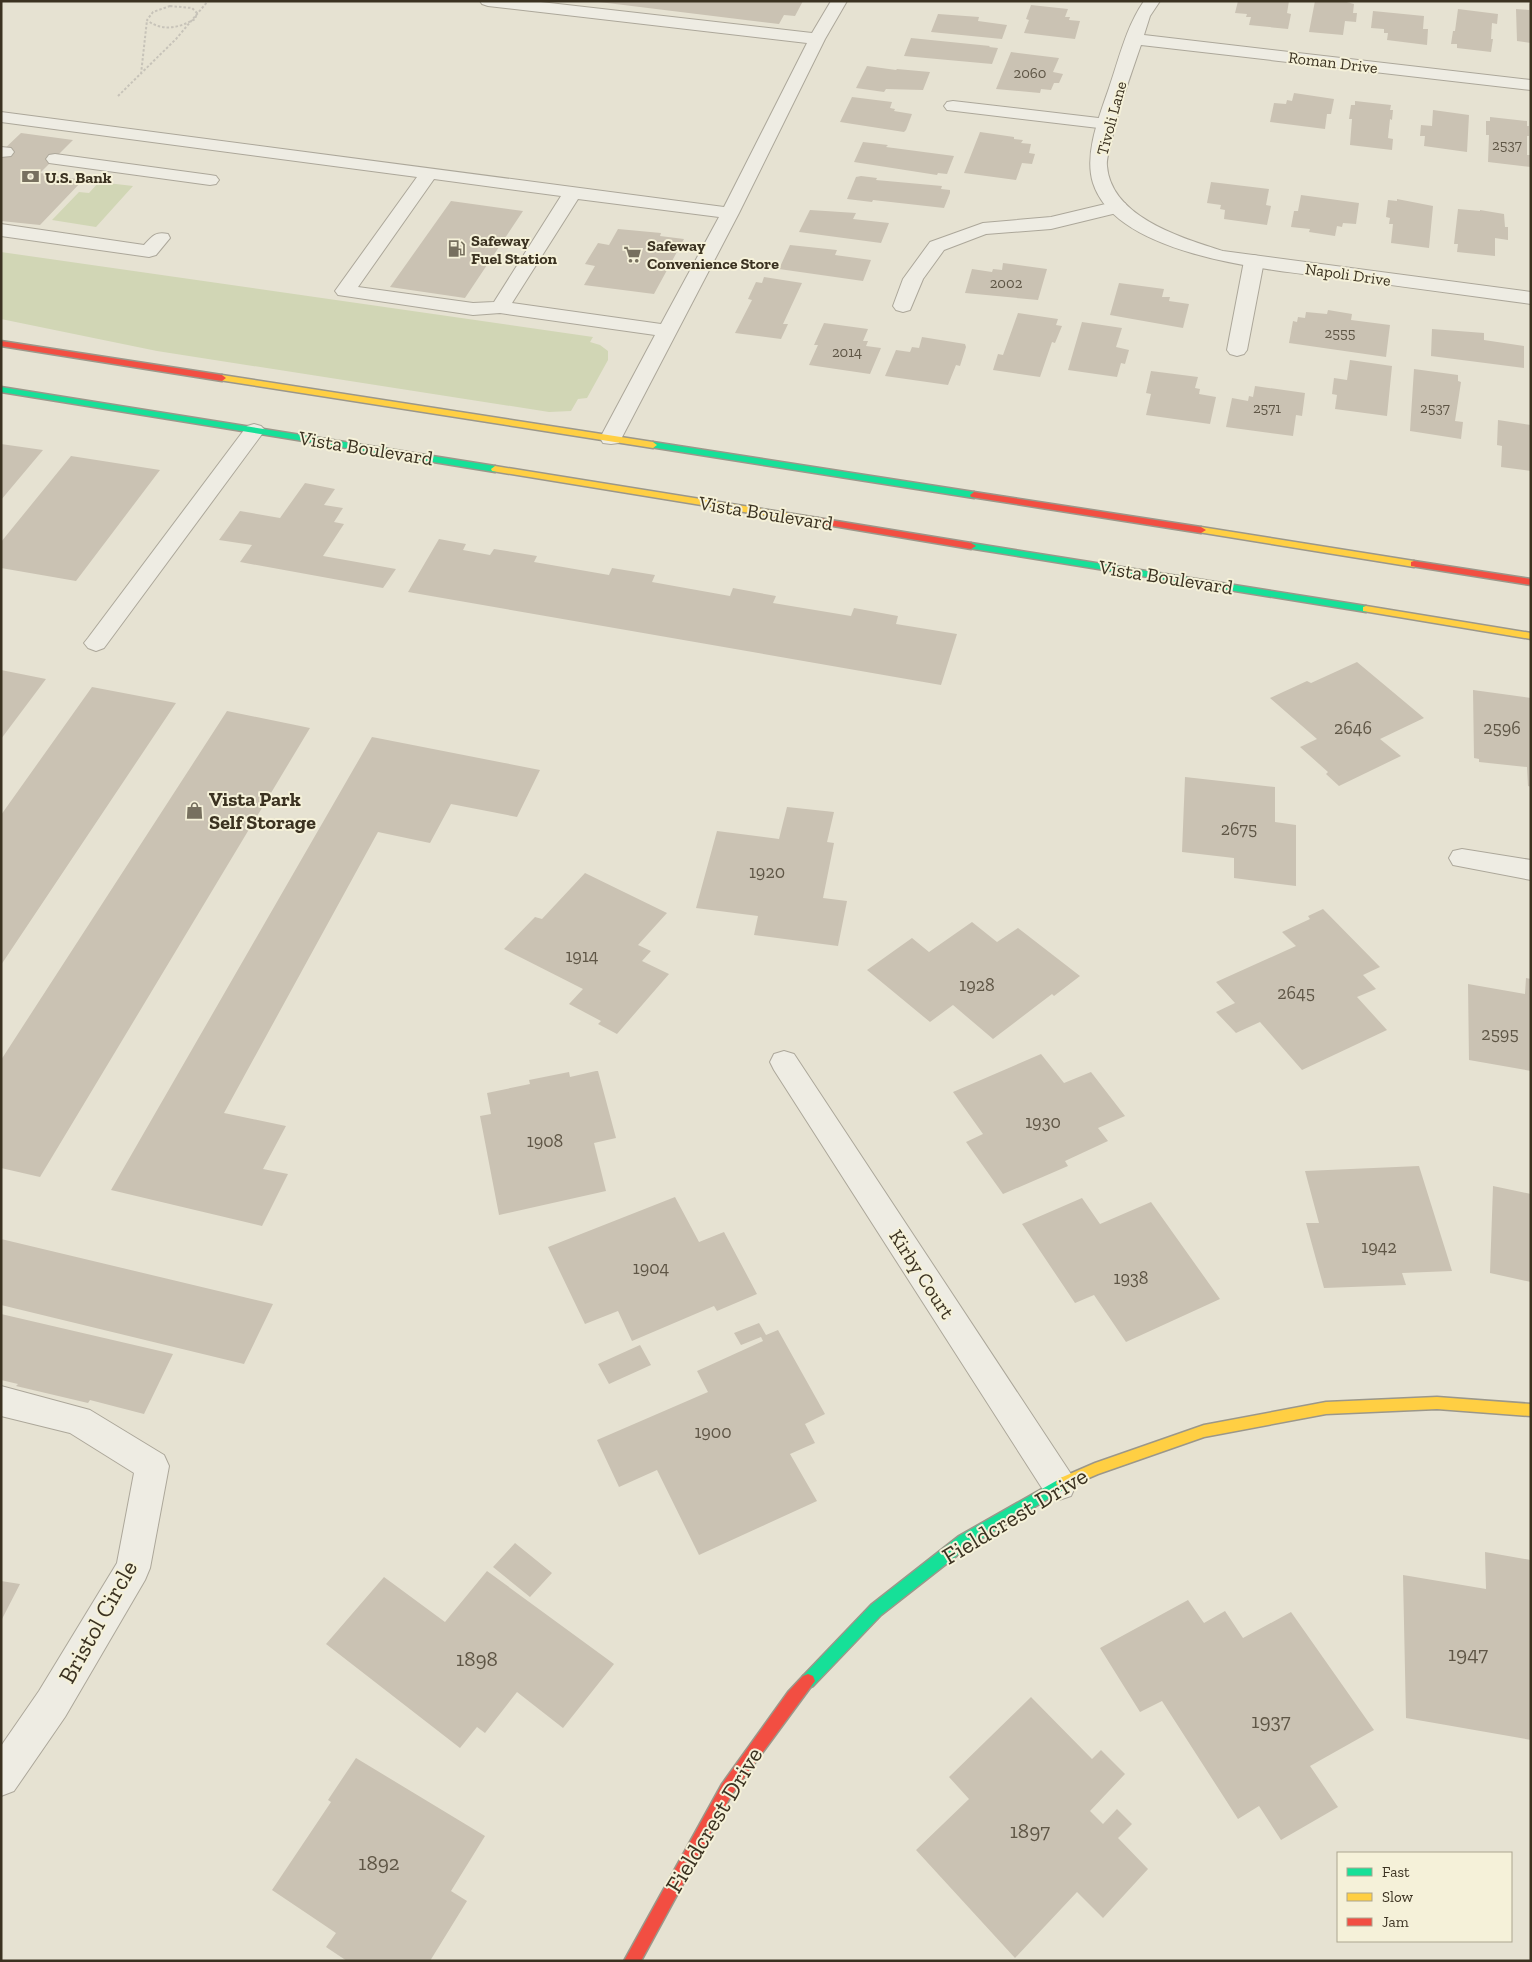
<svg xmlns="http://www.w3.org/2000/svg" width="1532" height="1962" font-family="'Zilla Slab',serif">
<style>
.green{fill:#d1d6b5}
.building{fill:#cac2b3}
.lines{fill:none;stroke-linecap:round;stroke-linejoin:round}
.lane-casing{stroke:#aca79a;stroke-width:2}
.street-casing{stroke:#aca79a;stroke-width:2}
.fast-casing{stroke:#9b978a;stroke-width:3}
.slow-casing{stroke:#9b978a;stroke-width:3}
.jam-casing{stroke:#9b978a;stroke-width:3}
.path{stroke:#c7c3b9;stroke-width:2;stroke-dasharray:2.5 2;stroke-linecap:butt}
.lane{fill:#eeece3;fill-rule:evenodd}
.street{fill:#eeece3;fill-rule:evenodd}
.fast{fill:#16e098;fill-rule:evenodd}
.slow{fill:#ffcf43;fill-rule:evenodd}
.jam{fill:#f24e42;fill-rule:evenodd}
.labels{text-anchor:middle;stroke-width:4;stroke-linejoin:round;paint-order:stroke}
.far-number-label{font-size:15px;fill:#5f5646}
.far-street-label{font-size:16px;fill:#3b3221;stroke:#f5f1d9}
.far-poi-label{font-size:16px;font-weight:bold;fill:#3b3221;stroke:#f5f1d9;text-anchor:start}
.number-label{font-size:18px;fill:#5f5646}
.street-label{font-size:20px;fill:#3b3221;stroke:#f5f1d9}
.poi-label{font-size:20px;font-weight:bold;fill:#3b3221;stroke:#f5f1d9;text-anchor:start}
.near-number-label{font-size:21px;fill:#5f5646}
.near-street-label{font-size:24px;fill:#3b3221;stroke:#f5f1d9}
</style>
<rect width="100%" height="100%" fill="#e6e2d2"/>
<path class="green" d="M99,182L133,186L96,227L52,220L79,192L89,193Z
M1,252L593,337L590,342L600,345L608,351V360L587,398L578,399L571,411L549,412L157,351L1,319Z"/>
<path class="building" d="M591,1H803L795,16L784,15L779,24Z
M1238,1H1289L1287,13L1291,14L1288,29L1249,25L1251,17H1246L1247,14L1235,13Z
M1315,1H1343L1354,4L1353,13H1357L1356,22L1345,21L1343,35L1309,32Z
M1529,4H1531V43L1517,41L1516,9L1529,10Z
M1031,5L1068,9L1065,17H1070L1069,20L1080,21L1075,39L1024,33L1029,20L1026,19Z
M1458,9L1498,14L1497,24L1492,23L1491,39H1493L1491,52L1457,48V44H1451L1453,31H1455Z
M1373,11L1424,16L1423,29H1428L1427,45L1387,40L1388,33H1384V29L1371,28Z
M938,14L979,17L978,21L1007,25L1002,39L931,32Z
M911,38L990,46L989,47L998,48L992,64L904,56Z
M1011,52L1059,58L1053,72L1063,74L1059,83H1054L1051,90L1041,89L1040,93L996,89Z
M867,66L896,70L897,69L930,72L923,90L886,89L884,92L856,88Z
M1294,93L1334,99L1331,114H1327L1325,129L1270,122L1274,103L1286,104L1287,100L1292,101Z
M852,97L892,102L890,108L895,109L894,111L912,114L906,130L904,132L840,122Z
M1355,101L1391,105L1390,110H1393L1392,120L1390,119L1388,138L1393,139L1392,150L1350,145L1352,119H1349L1351,105H1355Z
M1433,110L1469,115L1467,152L1424,146L1425,136H1420L1421,125L1432,126Z
M1490,117L1527,121V126H1529V136H1527V155H1531V167L1488,162L1489,135H1486V121H1490Z
M980,132L1014,137V139L1023,140L1021,143L1031,144L1029,153L1035,154L1032,164L1022,163L1016,180L964,173Z
M21,133L73,140L40,173L83,180L40,225L1,221V152Z
M863,142L888,145L886,147L954,156L947,174L938,173L937,175L854,162Z
M861,176L877,178L876,180L942,186L941,189L950,190V193L944,208L873,200L872,202L847,199L856,177Z
M1211,182L1269,189L1266,205L1271,206L1267,225L1224,219L1225,210L1220,209L1221,205L1207,203Z
M1301,195L1359,203L1356,224L1343,223L1342,227L1337,226L1335,236L1309,232L1310,229L1291,227L1294,211H1298Z
M1397,199L1433,206L1429,248L1391,243L1393,224H1389L1390,218L1386,217L1388,200L1397,201Z
M451,201L523,211L465,298L390,287Z
M1458,209L1480,211V210L1504,214L1505,227H1508V240L1495,238V256L1457,252L1458,244H1454Z
M810,210L856,213L853,219L889,223L881,243L799,232Z
M618,229L661,233L660,236L684,239L654,294L584,285L595,266L585,264L598,243L609,245Z
M790,245L837,250L835,255L871,260L863,281L779,269Z
M1003,263L1047,269L1038,300L965,293L972,269L992,272L993,269L1002,270Z
M764,277L802,283L783,324H788L781,339L735,333L752,300L748,299L756,282L762,283Z
M1119,283L1164,289L1162,297H1170L1169,301L1189,304L1183,328L1110,315Z
M1328,310L1352,314L1351,320L1390,325L1386,357L1289,343L1293,321L1297,322L1298,317L1305,318L1306,312L1327,314Z
M1018,313L1058,319L1056,325L1062,326L1055,343L1052,342L1040,377L993,370L998,354L1003,355Z
M1082,322L1122,328L1116,347L1129,350L1125,364L1121,363L1117,377L1068,370Z
M824,323L868,329L863,341H868L866,346L881,348L870,374L809,365L818,345H814Z
M1432,329L1484,333V340L1524,346V368L1431,356Z
M922,337L965,344L966,347L960,366L956,365L948,385L885,376L896,350L910,352L912,347L919,348Z
M1350,360L1392,366L1387,416L1335,409L1337,395L1332,394L1334,378L1347,380Z
M1414,369L1458,375V381L1461,382L1455,421L1463,422L1461,439L1410,431Z
M1151,371L1198,377L1195,388L1200,389L1199,394L1216,397L1210,424L1146,415L1151,394L1146,393Z
M1255,386L1305,393L1302,416L1296,415L1293,436L1226,427L1232,398L1248,401L1249,396L1253,397Z
M1498,420L1531,425V471L1501,467L1502,446L1497,445Z
M1,444L43,450L1,500Z
M71,456L160,470L76,581L1,568V542Z
M305,483L335,489L324,505L343,508L334,522L344,524L323,556L396,569L383,588L240,562L252,545L219,540L240,511L280,518Z
M439,539L466,544L463,550L490,555L494,549L537,556L534,562L609,575L612,568L655,575L652,582L730,596L733,588L776,596L773,603L851,616L854,608L898,616L896,624L957,634L941,685L408,592Z
M1357,662L1424,718L1380,739L1401,756L1339,786L1326,774L1328,772L1300,747L1317,739L1270,698L1307,681L1311,683Z
M1,670L46,679L1,739Z
M92,687L176,703L1,965V815Z
M1473,690L1531,698V787L1528,786L1527,767L1479,762V759L1474,758Z
M227,711L310,728L40,1177L1,1168V1060Z
M372,737L540,770L517,817L451,804L430,843L378,832L224,1113L286,1126L263,1169L288,1174L262,1226L111,1190Z
M1185,777L1275,787V822L1296,825V886L1234,878V858L1182,852Z
M787,807L834,812L827,842L834,843L823,898L847,901L838,946L754,935L758,916L696,908L717,831L779,839Z
M585,873L667,913L638,945L651,951L642,961L669,974L617,1034L598,1024L601,1021L569,1004L583,989L504,949L535,917L542,919Z
M1323,909L1380,967L1363,975L1376,989L1357,997L1387,1030L1302,1070L1260,1022L1236,1033L1216,1012L1235,1003L1216,982L1296,946L1282,932L1310,919L1308,916Z
M972,922L997,942L1018,928L1080,976L1054,996L1052,994L993,1039L953,1005L930,1022L867,970L912,938L929,952Z
M1526,978L1531,979V1071L1469,1060L1468,984L1525,994Z
M1041,1054L1064,1083L1091,1072L1125,1116L1098,1128L1108,1141L1065,1161L1068,1166L1003,1194L966,1142L983,1134L953,1092Z
M596,1071H598L616,1138L594,1143L606,1191L499,1215L480,1116L491,1114L487,1093L530,1084L529,1080L569,1072L570,1077Z
M1419,1166L1452,1271L1402,1273L1406,1285L1324,1288L1306,1223H1319L1305,1171Z
M1493,1186L1531,1194V1282L1490,1273Z
M675,1197L699,1242L724,1232L757,1294L717,1311L714,1306L632,1341L618,1311L585,1324L548,1247Z
M1082,1198L1100,1224L1151,1202L1220,1299L1126,1342L1094,1295L1075,1303L1022,1224Z
M1,1239L273,1304L244,1364L1,1305Z
M1,1314L173,1354L144,1414L90,1400L88,1403L16,1386L18,1384L1,1380Z
M759,1323L766,1335L778,1330L825,1414L805,1424L815,1443L790,1454L817,1501L699,1555L657,1470L619,1487L597,1440L708,1392L697,1371L763,1341L761,1337L741,1345L734,1333Z
M640,1345L651,1365L609,1384L598,1364Z
M515,1543L552,1573L530,1597L493,1567Z
M1485,1552L1531,1560V1740L1406,1718L1403,1575L1486,1589Z
M487,1571L614,1664L563,1728L517,1692L485,1733L477,1727L460,1748L326,1644L384,1577L445,1622Z
M1,1581L20,1584L1,1621Z
M1188,1600L1204,1623L1225,1611L1243,1638L1291,1612L1374,1730L1310,1766L1338,1807L1281,1840L1259,1806L1238,1819L1162,1701L1140,1712L1100,1648Z
M1031,1697L1092,1759L1101,1750L1125,1774L1090,1811L1103,1824L1117,1809L1132,1824L1118,1838L1148,1869L1103,1918L1077,1892L1015,1958L916,1850L969,1799L949,1777Z
M356,1758L485,1836L451,1891L467,1901L430,1961H347L326,1947L336,1933L272,1890L331,1802L328,1800Z"/>
<g class="lines">
<defs>
<path id="lane" d="M480,1H532L812,33L831,1H847L825,39L739,213L619,443L611,444L603,443L600,438L655,335L500,313L473,315L338,295L335,291L417,177L1,122V112L724,207L807,43L488,6L482,4ZM434,179L561,196L494,302L473,303L358,287ZM578,199L719,217L661,324L512,303Z
M953,101L1107,119L1113,120L1116,124L1113,128L1107,129L947,110L944,106L947,102Z
M1,147L11,148L14,152L11,156L1,157Z
M55,154L210,175L216,176L219,180L216,184L210,185L49,163L46,159L49,155Z
M1118,201L1125,203L1127,207L1125,211L1051,229L986,234L944,250L923,279L910,310L903,312L896,310L893,306L903,279L930,242L983,223L1051,217Z
M1,224L144,245C152,236 156,231 168,234L170,238L156,255L149,257L1,236Z
M1254,255L1261,257L1264,261L1247,350L1244,354L1237,356L1230,354L1227,350L1244,261L1247,257Z
M254,424L261,426L265,430L104,648L96,651L88,648L84,643L88,638L247,426Z
M1,1386L90,1410L164,1455L169,1466L150,1568L145,1580L65,1717L14,1791L1,1796V1746L39,1691L117,1563L134,1473L70,1433L1,1416Z"/>
<path id="street" d="M1144,1H1160L1150,16L1144,35L1531,80V90L1141,45C1130,77 1118,110 1111,143C1110,150 1106,158 1107,166C1111,217 1182,238 1223,251L1531,292V304C1475,296 1419,289 1362,281C1294,272 1118,262 1093,183C1084,154 1099,117 1109,88C1119,59 1126,27 1144,1Z
M1462,849L1531,860V880L1453,865L1449,858L1453,851Z
M784,1051L794,1054L1071,1474L1076,1485L1071,1496L1059,1500L1047,1496L774,1070L770,1062L774,1054Z"/>
<path id="fast" d="M1,387L495,466L499,469L495,472L1,392Z
M653,442L974,492L978,495L974,498L650,447L649,445Z
M971,543L1366,606L1371,609L1366,612L968,548L966,546Z
M1063,1477L1068,1479L1070,1483L1068,1487L969,1546L881,1615L813,1686L808,1688L803,1686L801,1681L803,1676L871,1605L959,1536Z"/>
<path id="slow" d="M222,375L653,442L657,445L653,448L219,380V376Z
M495,466L818,518L823,521L818,524L492,471L491,469Z
M1201,527L1414,561L1419,564L1414,567L1198,532L1196,530Z
M1366,606L1531,633V639L1363,611V607Z
M1437,1397L1531,1404V1416L1437,1409L1326,1414L1204,1437L1098,1474L1063,1489L1058,1487L1056,1483L1058,1479L1095,1463L1204,1425L1326,1402Z"/>
<path id="jam" d="M1,341L222,375L226,378L222,381L1,346Z
M974,492L1201,527L1206,530L1201,533L971,497L970,495Z
M818,518L971,543L976,546L971,549L815,523L813,521Z
M1414,561L1531,579V585L1411,566V562Z
M808,1674L813,1676L815,1681L732,1794L641,1961H624L722,1784L788,1692L803,1676Z"/>
</defs>
<use href="#lane" class="lane-casing"/>
<use href="#street" class="street-casing"/>
<use href="#fast" class="fast-casing"/>
<use href="#slow" class="slow-casing"/>
<use href="#jam" class="jam-casing"/>
<path class="path" d="M170,6L192,8L197,13L195,19C179,28 162,32 147,20L153,12Z
M141,74L147,20
M118,96L176,39L208,1"/>
<use href="#lane" class="lane"/>
<use href="#street" class="street"/>
<use href="#fast" class="fast"/>
<use href="#slow" class="slow"/>
<use href="#jam" class="jam"/>
</g>
<defs>
<symbol id="bank-bare" viewBox="-9 -9 18 18"><path d="M-6-4H6V4H-6ZM0-2.3a2.3 2.3 0 1 0 0 4.6a2.3 2.3 0 1 0 0-4.6Z" fill="#77705f" stroke="#f5f1d9" stroke-width="2.5" paint-order="stroke"/></symbol>
<symbol id="fuel-bare" viewBox="-9 -9 18 18"><path d="M-5.5-6h7V0h2V4h1.3V-2.5L3-4.5l.8-.8L6-3V5H2.5V1h-1V6h-7ZM-4.2-4.7v3.2H.2V-4.7Z" fill="#77705f" stroke="#f5f1d9" stroke-width="2.5" paint-order="stroke"/></symbol>
<symbol id="supermarket-bare" viewBox="-9 -9 18 18"><path d="M-6-5.5h2.5l.6 2H6L4.5 2H-2.5L-4.4-4H-6ZM-1.5 3.2a1.3 1.3 0 1 0 .1 0ZM3 3.2a1.3 1.3 0 1 0 .1 0Z" fill="#77705f" stroke="#f5f1d9" stroke-width="2.5" paint-order="stroke"/></symbol>
<symbol id="shop-bare" viewBox="-9 -9 18 18"><path d="M-5-2.5h2.3a2.7 3.5 0 0 1 5.4 0H5L5.5 6h-11ZM-1.5-2.5h3a1.5 2.3 0 0 0-3 0Z" fill="#77705f" stroke="#f5f1d9" stroke-width="2.5" paint-order="stroke"/></symbol>
</defs>
<g fill-rule="evenodd">
<use href="#bank-bare" x="18" y="164" width="25" height="25"/>
<use href="#fuel-bare" x="444" y="236" width="25" height="25"/>
<use href="#supermarket-bare" x="620" y="242" width="25" height="25"/>
<use href="#shop-bare" x="182" y="798" width="25" height="25"/>
</g>
<g class="labels">
<g class="far-number-label">
<text x="1030" y="78">2060</text>
<text x="1507" y="150">2537</text>
<text x="1006" y="288">2002</text>
<text x="1340" y="338">2555</text>
<text x="847" y="357">2014</text>
<text x="1267" y="413">2571</text>
<text x="1435" y="413">2537</text>
</g>
<g class="far-street-label">
<text transform="translate(1333 62) rotate(7)" y="6">Roman Drive</text>
<text transform="translate(1111 118) rotate(-75)" y="6">Tivoli Lane</text>
<text transform="translate(1348 274) rotate(8)" y="6">Napoli Drive</text>
</g>
<g class="far-poi-label">
<text x="45" y="183">U.S. Bank</text>
<text x="471" y="246">Safeway<tspan x="471" dy="18">Fuel Station</tspan></text>
<text x="647" y="251">Safeway<tspan x="647" dy="18">Convenience Store</tspan></text>
</g>
<g class="number-label">
<text x="1353" y="734">2646</text>
<text x="1502" y="734">2596</text>
<text x="1239" y="835">2675</text>
<text x="767" y="878">1920</text>
<text x="582" y="962">1914</text>
<text x="977" y="991">1928</text>
<text x="1296" y="999">2645</text>
<text x="1500" y="1040">2595</text>
<text x="1043" y="1128">1930</text>
<text x="545" y="1147">1908</text>
<text x="1379" y="1253">1942</text>
<text x="651" y="1274">1904</text>
<text x="1131" y="1284">1938</text>
<text x="713" y="1438">1900</text>
</g>
<g class="street-label">
<text transform="translate(366 448) rotate(9)" y="7">Vista Boulevard</text>
<text transform="translate(766 513) rotate(9)" y="7">Vista Boulevard</text>
<text transform="translate(1166 577) rotate(9)" y="7">Vista Boulevard</text>
<text transform="translate(922 1274) rotate(57)" y="7">Kirby Court</text>
</g>
<g class="poi-label">
<text x="209" y="806">Vista Park<tspan x="209" dy="23">Self Storage</tspan></text>
</g>
<g class="near-number-label">
<text x="1468" y="1661">1947</text>
<text x="477" y="1666">1898</text>
<text x="1271" y="1728">1937</text>
<text x="1030" y="1838">1897</text>
<text x="379" y="1870">1892</text>
</g>
<g class="near-street-label">
<text transform="translate(1015 1516) rotate(-31)" y="8">Fieldcrest Drive</text>
<text transform="translate(98 1622) rotate(-61)" y="8">Bristol Circle</text>
<text transform="translate(714 1820) rotate(-59)" y="8">Fieldcrest Drive</text>
</g>
</g>
<rect width="1532" height="1962" fill="none" stroke="#3b3221" stroke-width="5"/>
<rect x="1337" y="1852" width="175" height="90" fill="#f5f1d9" stroke="#aba58f"/>
<rect x="1347" y="1868" width="25" height="8" fill="#16e098" stroke="#aba58f"/>
<text x="1382" y="1877" font-size="15" fill="#3b3221">Fast</text>
<rect x="1347" y="1893" width="25" height="8" fill="#ffcf43" stroke="#aba58f"/>
<text x="1382" y="1902" font-size="15" fill="#3b3221">Slow</text>
<rect x="1347" y="1918" width="25" height="8" fill="#f24e42" stroke="#aba58f"/>
<text x="1382" y="1927" font-size="15" fill="#3b3221">Jam</text>
</svg>
